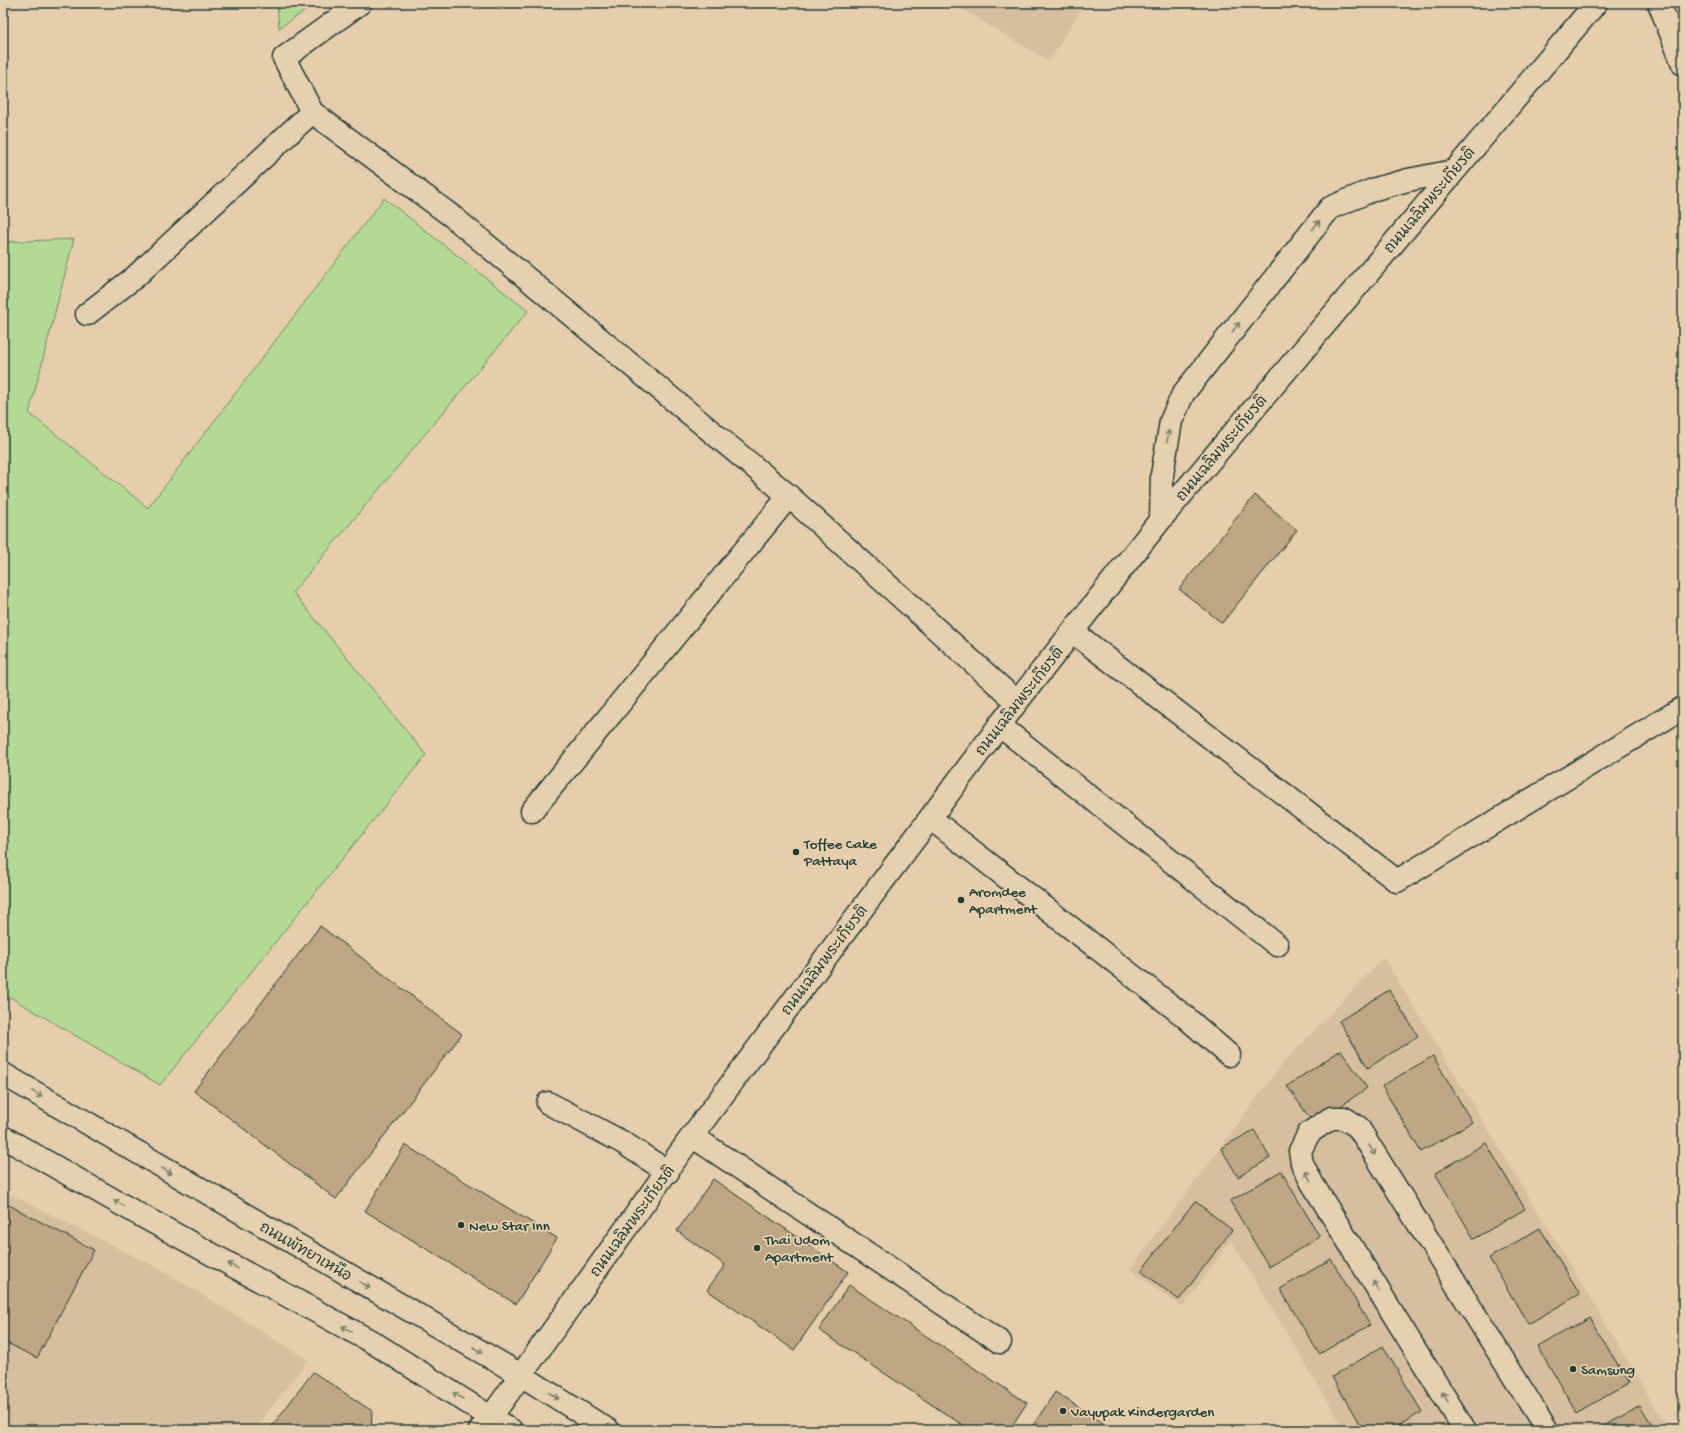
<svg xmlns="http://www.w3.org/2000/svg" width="1686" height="1433" font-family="'Gochi Hand','Playpen Sans Thai',sans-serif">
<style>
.built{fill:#d6be9e}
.green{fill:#b4d994;stroke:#6a8b64}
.building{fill:#bfa685;stroke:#1f3d34}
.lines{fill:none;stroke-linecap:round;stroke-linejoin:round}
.minor-casing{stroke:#1f3d34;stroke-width:25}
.major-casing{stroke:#1f3d34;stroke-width:25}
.minor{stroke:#e5d0af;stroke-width:22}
.major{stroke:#e5d0af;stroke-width:22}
.oneway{stroke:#787f6b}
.poi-dot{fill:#1f3d34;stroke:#e5d0af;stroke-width:1.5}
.labels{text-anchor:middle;stroke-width:3.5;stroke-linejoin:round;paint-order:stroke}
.street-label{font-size:15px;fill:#1f3d34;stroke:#e5d0af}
.poi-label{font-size:15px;fill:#1f3d34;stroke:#e5d0af;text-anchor:start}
</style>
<rect width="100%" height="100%" fill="#e6cdab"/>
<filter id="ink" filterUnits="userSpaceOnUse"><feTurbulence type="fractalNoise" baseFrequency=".025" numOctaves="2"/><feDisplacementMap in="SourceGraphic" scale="8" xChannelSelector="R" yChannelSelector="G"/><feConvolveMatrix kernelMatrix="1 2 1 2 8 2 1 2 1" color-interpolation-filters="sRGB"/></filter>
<g filter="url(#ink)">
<path class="built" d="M951,3H1085L1049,61Z
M1384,958L1670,1430H1345L1231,1240L1182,1307L1130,1269L1283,1063Z
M3,1191L162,1270L308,1360L254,1430H3Z"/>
<path class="green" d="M277,3H317L279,28Z
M384,198L528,311L293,592L426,755L160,1085L3,993V242L74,239L29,413L148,508Z"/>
<path class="building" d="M1255,495L1297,530L1222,623L1179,589Z
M320,926L462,1034L336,1199L194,1091Z
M1389,990L1418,1036L1368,1068L1339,1021Z
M1341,1050L1367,1088L1314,1124L1287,1086Z
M1433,1056L1472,1122L1421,1152L1382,1086Z
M1254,1130L1270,1158L1238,1177L1221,1148Z
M1486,1143L1525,1209L1474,1239L1435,1173Z
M405,1145L557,1238L516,1304L365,1211Z
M1281,1171L1320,1237L1269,1267L1230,1201Z
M713,1179L848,1272L794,1350L707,1290L725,1265L677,1231Z
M1195,1201L1232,1230L1179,1300L1141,1271Z
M3,1202L94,1250L37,1358L3,1341Z
M1540,1228L1580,1294L1528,1324L1489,1258Z
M1331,1259L1370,1325L1319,1354L1280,1289Z
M849,1285L1027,1403L1009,1430H970L819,1330Z
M1589,1317L1629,1383L1577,1413L1538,1347Z
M1383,1346L1422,1412L1391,1430H1363L1332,1377Z
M313,1372L372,1411L371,1430H269Z
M1055,1392L1114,1430H1030Z
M1640,1405L1655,1430H1597Z"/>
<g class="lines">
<defs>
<path id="minor" d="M360,3L284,58L312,112L453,217L789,496L1017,702
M1659,3L1683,64
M87,314L135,277L312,112
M1161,519L1162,475L1171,421L1183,394L1330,208L1375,189L1408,180L1454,171
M1073,632L1397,881L1683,708
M999,725L1277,945
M532,811L789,496
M930,818L1183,1015L1229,1055
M548,1103L622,1142L668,1172
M692,1136L1000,1342
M521,1375L692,1136L1017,702L1161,519L1596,3
M1465,1430L1312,1183L1302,1163L1300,1151L1309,1133L1331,1118H1344L1358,1127L1547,1430"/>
<path id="major" d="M3,1074L521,1375L608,1430
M3,1137L140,1215L374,1343L511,1430
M480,1430L491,1417L521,1375"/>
</defs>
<use href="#minor" class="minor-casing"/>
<use href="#major" class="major-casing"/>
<use href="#minor" class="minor"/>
<use href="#major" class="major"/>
</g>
<defs><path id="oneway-shaft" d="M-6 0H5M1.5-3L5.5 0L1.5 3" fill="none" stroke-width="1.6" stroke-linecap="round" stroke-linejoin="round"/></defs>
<g class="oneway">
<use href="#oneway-shaft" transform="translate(1316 225) rotate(-52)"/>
<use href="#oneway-shaft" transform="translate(1236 327) rotate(-52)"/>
<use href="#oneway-shaft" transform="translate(1168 436) rotate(-81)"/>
<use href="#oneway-shaft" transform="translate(37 1094) rotate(31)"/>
<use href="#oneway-shaft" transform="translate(1372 1150) rotate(58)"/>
<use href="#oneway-shaft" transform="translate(167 1171) rotate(30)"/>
<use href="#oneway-shaft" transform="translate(1308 1176) rotate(-117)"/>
<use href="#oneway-shaft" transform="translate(119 1203) rotate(-150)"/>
<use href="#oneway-shaft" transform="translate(233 1266) rotate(-151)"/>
<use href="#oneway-shaft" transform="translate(365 1285) rotate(30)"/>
<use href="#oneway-shaft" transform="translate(1376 1286) rotate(-122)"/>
<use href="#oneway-shaft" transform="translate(347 1329) rotate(-151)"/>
<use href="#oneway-shaft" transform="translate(478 1350) rotate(30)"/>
<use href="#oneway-shaft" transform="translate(458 1396) rotate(-148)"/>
<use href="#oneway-shaft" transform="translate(554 1396) rotate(33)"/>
<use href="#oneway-shaft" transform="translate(1445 1397) rotate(-122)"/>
</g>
</g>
<g class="poi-dot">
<circle cx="796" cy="852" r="4"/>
<circle cx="961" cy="900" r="4"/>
<circle cx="461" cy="1225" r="4"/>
<circle cx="757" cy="1248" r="4"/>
<circle cx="1573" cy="1369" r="4"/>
<circle cx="1063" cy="1411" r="4"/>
</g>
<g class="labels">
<g class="street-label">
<text transform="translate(1429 200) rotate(-50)" y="5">ถนนเฉลิมพระเกียรติ</text>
<text transform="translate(1221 448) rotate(-50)" y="5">ถนนเฉลิมพระเกียรติ</text>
<text transform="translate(1019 701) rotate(-52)" y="5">ถนนเฉลิมพระเกียรติ</text>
<text transform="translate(824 960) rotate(-53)" y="5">ถนนเฉลิมพระเกียรติ</text>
<text transform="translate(632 1221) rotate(-54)" y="5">ถนนเฉลิมพระเกียรติ</text>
<text transform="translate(306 1251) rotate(30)" y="5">ถนนพัทยาเหนือ</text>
</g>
<g class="poi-label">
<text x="804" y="848">Toffee Cake<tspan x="804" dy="17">Pattaya</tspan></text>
<text x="969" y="896">Aromdee<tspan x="969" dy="17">Apartment</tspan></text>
<text x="469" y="1230">New Star Inn</text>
<text x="765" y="1244">Thai Udom<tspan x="765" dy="17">Apartment</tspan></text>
<text x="1581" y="1374">Samsung</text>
<text x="1071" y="1416">Vayupak Kindergarden</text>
</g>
</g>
<rect width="1686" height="1433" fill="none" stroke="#e5d0af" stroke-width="16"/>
<rect x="8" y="8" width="1670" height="1417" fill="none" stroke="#1f3d34" stroke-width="1.5" filter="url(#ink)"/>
</svg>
